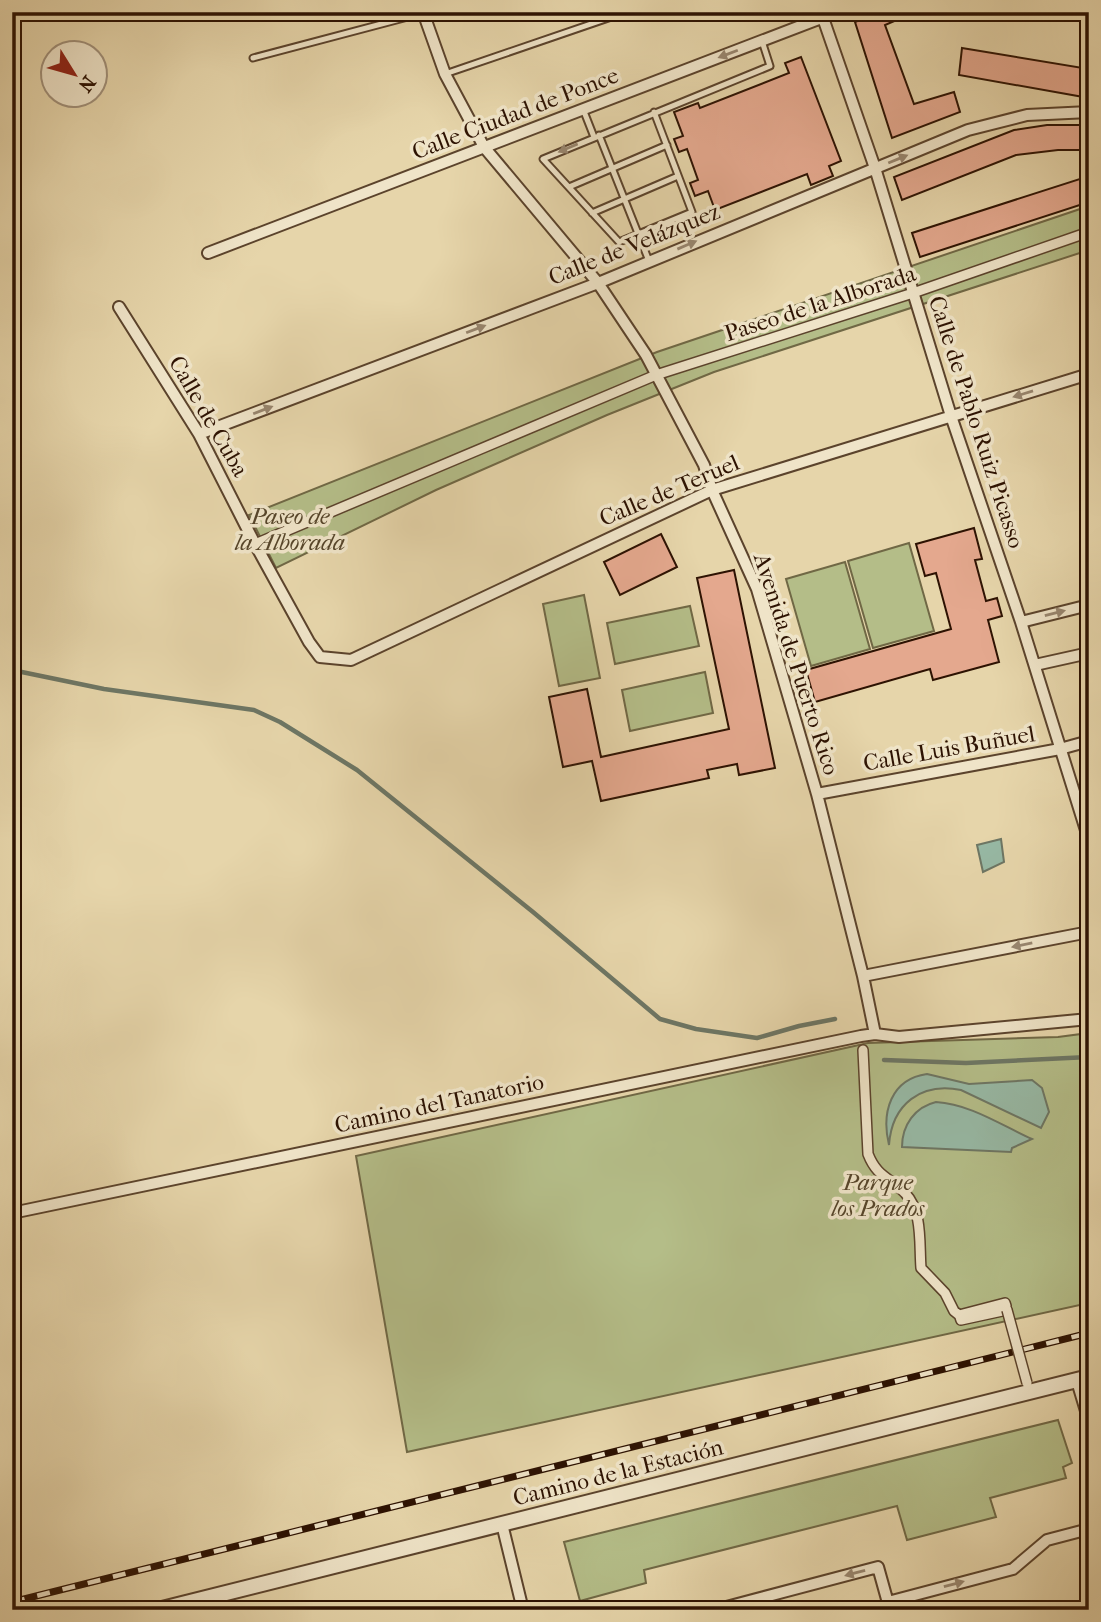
<svg xmlns="http://www.w3.org/2000/svg" width="1101" height="1622" font-family="'IM FELL French Canon',serif">
<style>
.green{fill:#b4bd88;stroke:#706845;stroke-width:2}
.water{fill:#97b9a5;stroke:#6d7664;stroke-width:2}
.lines{fill:none;stroke-linecap:round;stroke-linejoin:round}
.stream{stroke:#6d7664;stroke-width:4.5}
.building{fill:#e4a88e;stroke:#2d1202;stroke-width:2}
.service-casing{stroke:#5b432c;stroke-width:9}
.pedestrian-casing{stroke:#5b432c;stroke-width:12}
.minor-casing{stroke:#5b432c;stroke-width:14}
.tertiary-casing{stroke:#5b432c;stroke-width:18}
.service{stroke:#efe4c8;stroke-width:5}
.pedestrian{stroke:#efe4c8;stroke-width:9}
.minor{stroke:#efe4c8;stroke-width:10}
.tertiary{stroke:#efe4c8;stroke-width:14}
.rail-casing{stroke:#2d1202;stroke-width:7}
.rail{stroke:#efe4c8;stroke-width:4.5;stroke-dasharray:13;stroke-linecap:butt}
.pedestrian-bridge-casing{stroke:#5b432c;stroke-width:12;stroke-linecap:butt}
.pedestrian-bridge{stroke:#efe4c8;stroke-width:9}
.oneway{fill:#98866f}
.labels{text-anchor:middle;stroke-width:7;stroke-linejoin:round;paint-order:stroke}
.street-label{font-size:23px;fill:#2d1202;stroke:#efe4c8}
.park-label{font-size:23px;font-style:italic;fill:#56452a;stroke:#efe4c8}
</style>
<rect width="100%" height="100%" fill="#e6d5aa"/>
<filter id="stains"><feTurbulence type="fractalNoise" baseFrequency=".00286" numOctaves="4"/><feColorMatrix values="0 0 0 0 .2 0 0 0 0 .09 0 0 0 0 .02 0 0 0 .5 -.17"/></filter>
<radialGradient id="worn" r=".72"><stop offset=".6" stop-color="#630" stop-opacity="0"/><stop offset="1" stop-color="#630" stop-opacity=".3"/></radialGradient>
<path class="green" d="M1089,206V250L714,372L607,415L436,490L276,568L249,515L657,352Z
M909,543L934,631L873,648L848,561Z
M845,562L870,649L811,666L786,579Z
M584,595L600,678L559,686L543,604Z
M690,606L699,646L615,664L607,623Z
M705,672L713,713L630,731L622,690Z
M1089,1033V1303L407,1452L356,1156L868,1043L1058,1037Z
M1058,1420L1072,1463L1063,1467L1066,1478L990,1498L996,1517L907,1540L897,1506L644,1570L646,1583L580,1601L564,1542Z"/>
<path class="water" d="M1001,839L1004,862L983,872L977,845Z
M927,1074L969,1084L1032,1080L1042,1088L1049,1112L1041,1128L961,1090C921,1082 892,1104 889,1145C881,1112 891,1079 927,1074Z
M936,1102C970,1104 1001,1125 1032,1139L1012,1148L1011,1152L902,1147C902,1125 915,1107 936,1102Z"/>
<g class="lines">
<path class="stream" d="M12,670L104,689L254,710L280,722L357,770L533,912L660,1019L696,1029L757,1038L799,1026L835,1019
M884,1060L966,1063L1089,1057"/>
</g>
<path class="building" d="M878,12H915L885,25L914,104L954,92L960,112L892,138L855,22Z
M962,48L1089,69V98L959,75Z
M801,57L841,161L829,166L833,176L811,185L807,174L715,210L708,191L695,196L690,183L698,180L687,149L679,152L674,139L683,136L674,112L698,103L700,108L789,73L785,63Z
M1047,125H1089V150H1058L1016,155L902,200L894,177L1014,130Z
M1089,176V202L920,257L912,233Z
M974,528L982,559L975,560L986,601L997,598L1002,616L988,620L999,662L933,680L930,669L815,702L806,670L951,629L936,573L925,576L916,544Z
M661,534L677,567L620,595L604,562Z
M734,570L775,768L739,775L737,764L707,770L709,778L601,801L592,761L563,767L549,697L587,689L601,757L729,729L697,578Z"/>
<g class="lines">
<defs>
<path id="service" d="M253,58L423,13
M445,74L626,12
M583,109L594,137
M654,112L692,212L619,242L543,159L770,66L762,41
M599,135L649,261
M569,187L667,145
M592,213L678,176"/>
<path id="pedestrian" d="M255,544L656,375L913,293L1089,232
M863,1050L868,1154C877,1177 889,1177 905,1193C923,1212 919,1243 921,1268L945,1293L954,1311L959,1315L1005,1303L1006,1306L960,1317L961,1320L1007,1310"/>
<path id="minor" d="M423,12L445,74L484,147L598,283L646,355L704,465L712,490L757,589L817,794L863,976L875,1034
M823,18L875,168L951,416L1021,622L1089,840
M208,253L837,12
M119,307L199,434L255,544L309,642L320,657L351,660L712,490L1089,374
M199,434L598,283L968,130L1027,115L1089,112
M1021,622L1089,605
M1035,665L1089,653
M817,794L1060,749L1089,741
M863,976L1089,932
M12,1213L861,1036L875,1034L899,1037L1089,1019
M1077,1381L1089,1421
M502,1524L523,1610
M888,1602L1013,1569L1047,1540L1089,1529
M715,1610L878,1567L890,1610"/>
<path id="tertiary" d="M158,1610L1089,1377"/>
</defs>
<use href="#service" class="service-casing"/>
<use href="#pedestrian" class="pedestrian-casing"/>
<use href="#minor" class="minor-casing"/>
<use href="#tertiary" class="tertiary-casing"/>
<use href="#service" class="service"/>
<use href="#pedestrian" class="pedestrian"/>
<use href="#minor" class="minor"/>
<use href="#tertiary" class="tertiary"/>
<defs>
<path id="rail" d="M12,1602L1089,1333"/>
</defs>
<use href="#rail" class="rail-casing"/>
<use href="#rail" class="rail"/>
<defs>
<path id="pedestrian-bridge" d="M1007,1310L1027,1383"/>
</defs>
<use href="#pedestrian-bridge" class="pedestrian-bridge-casing"/>
<use href="#pedestrian-bridge" class="pedestrian-bridge"/>
</g>
<defs><path id="oneway-solid" d="M-6-.8H1V-3.2L6.5 0L1 3.2V.8H-6Z" transform="scale(1.75)"/></defs>
<g class="oneway">
<use href="#oneway-solid" transform="translate(728 54) rotate(159)"/>
<use href="#oneway-solid" transform="translate(568 148) rotate(157)"/>
<use href="#oneway-solid" transform="translate(898 159) rotate(-22)"/>
<use href="#oneway-solid" transform="translate(687 245) rotate(-23)"/>
<use href="#oneway-solid" transform="translate(476 329) rotate(-21)"/>
<use href="#oneway-solid" transform="translate(1023 394) rotate(163)"/>
<use href="#oneway-solid" transform="translate(263 410) rotate(-21)"/>
<use href="#oneway-solid" transform="translate(1055 613) rotate(-14)"/>
<use href="#oneway-solid" transform="translate(1022 945) rotate(169)"/>
<use href="#oneway-solid" transform="translate(855 1573) rotate(165)"/>
<use href="#oneway-solid" transform="translate(954 1584) rotate(-15)"/>
</g>
<g class="labels">
<g class="street-label">
<text transform="translate(515 113) rotate(-21)" y="8">Calle Ciudad de Ponce</text>
<text transform="translate(634 244) rotate(-22)" y="8">Calle de Velázquez</text>
<text transform="translate(820 303) rotate(-18)" y="8">Paseo de la Alborada</text>
<text transform="translate(209 416) rotate(60)" y="8">Calle de Cuba</text>
<text transform="translate(977 422) rotate(72)" y="8">Calle de Pablo Ruiz Picasso</text>
<text transform="translate(669 490) rotate(-23)" y="8">Calle de Teruel</text>
<text transform="translate(797 664) rotate(72)" y="8">Avenida de Puerto Rico</text>
<text transform="translate(949 748) rotate(-10)" y="8">Calle Luis Buñuel</text>
<text transform="translate(439 1103) rotate(-12)" y="8">Camino del Tanatorio</text>
<text transform="translate(618 1472) rotate(-14)" y="8">Camino de la Estación</text>
</g>
<g class="park-label">
<text x="290" y="524">Paseo de<tspan x="290" dy="26">la Alborada</tspan></text>
<text x="878" y="1190">Parque<tspan x="878" dy="26">los Prados</tspan></text>
</g>
</g>
<rect width="1101" height="1622" fill="none" stroke="#e6d5aa" stroke-width="42"/>
<rect x="14" y="14" width="1073" height="1594" fill="none" stroke="#2d1202" stroke-width="3.5"/>
<rect x="21" y="21" width="1059" height="1580" fill="none" stroke="#2d1202" stroke-width="2"/>
<g transform="translate(74 74) rotate(127)"><circle r="33" fill="#efe4c8" stroke="#a19079" stroke-width="2"/>
<path d="M0-5L12 26L0 18L-12 26Z" fill="#8f2418"/>
<text y="-10" font-size="19" font-weight="bold" text-anchor="middle" fill="#2d1202">N</text>
</g>
<rect width="100%" height="100%" filter="url(#stains)"/>
<rect width="100%" height="100%" fill="url(#worn)"/>
</svg>
